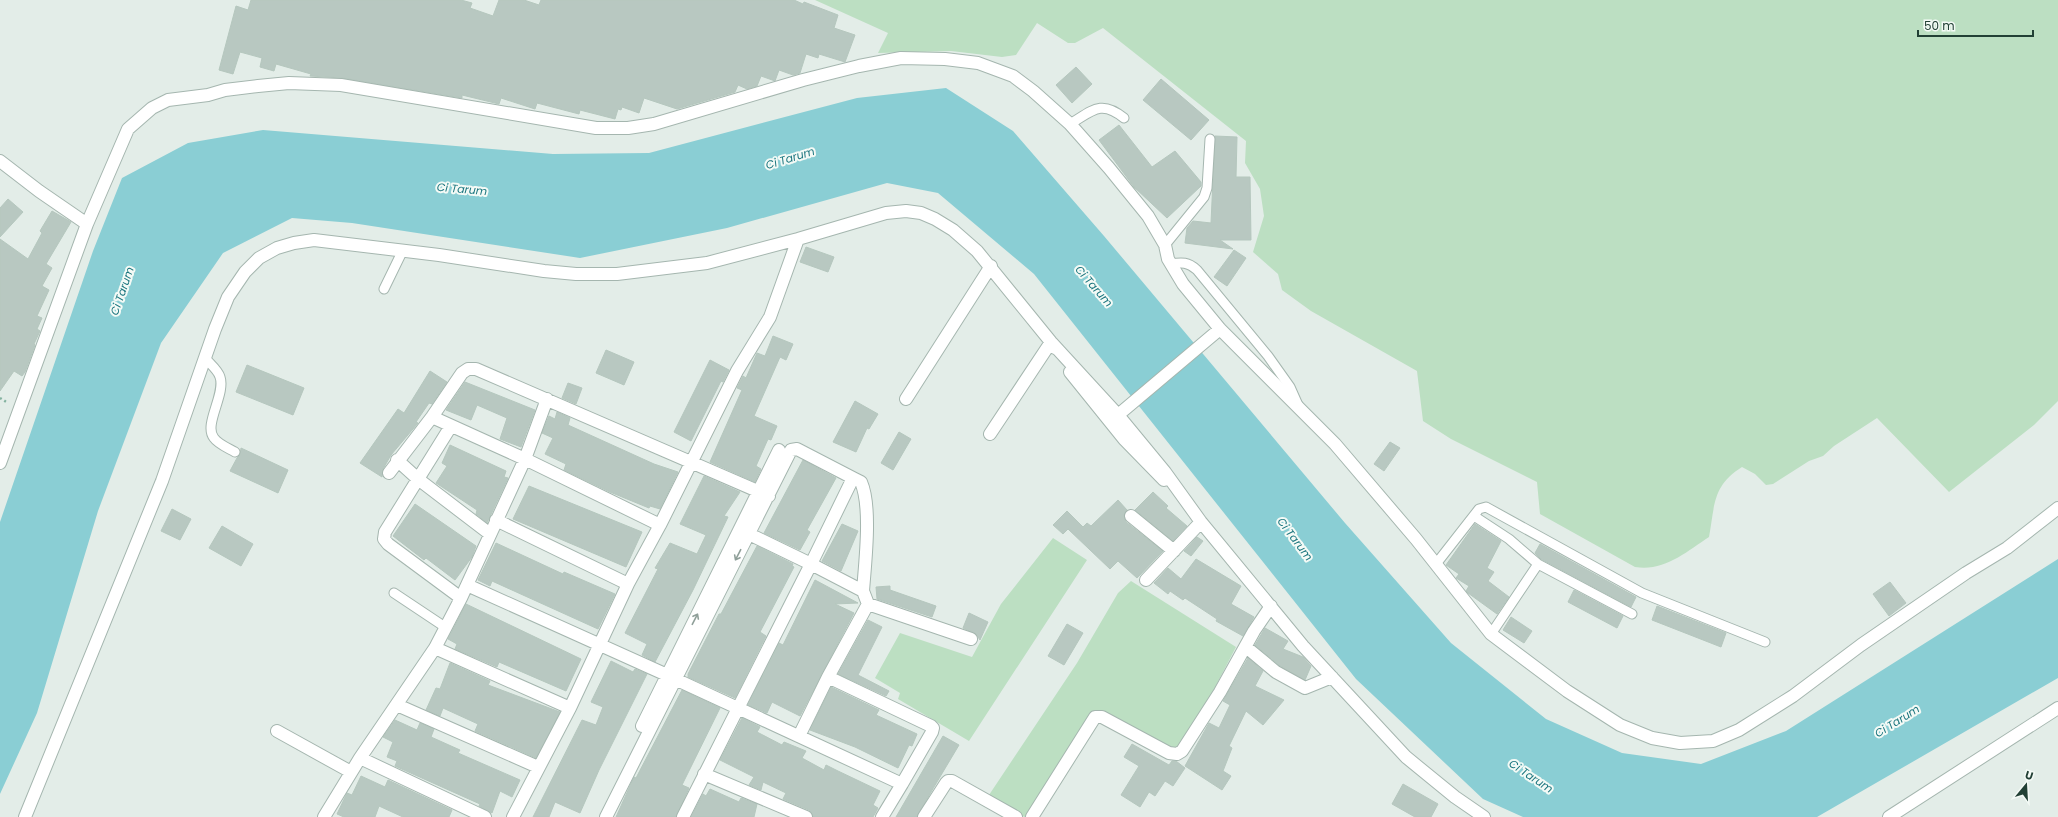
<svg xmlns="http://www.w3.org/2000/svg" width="2058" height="817" font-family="Poppins,sans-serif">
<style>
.green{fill:#bcdfc2}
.water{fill:#8aced4}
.building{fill:#b8c8c1;stroke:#b5c7be}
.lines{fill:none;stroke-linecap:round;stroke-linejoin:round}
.lane-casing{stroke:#a5b6af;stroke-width:11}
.street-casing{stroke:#a5b6af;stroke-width:14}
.path{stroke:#83b29f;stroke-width:2.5;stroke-dasharray:2 3;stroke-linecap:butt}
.lane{stroke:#fff;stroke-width:9}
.street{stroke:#fff;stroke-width:12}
.oneway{stroke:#90a09a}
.labels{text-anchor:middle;stroke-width:4;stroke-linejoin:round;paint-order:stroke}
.water-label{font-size:11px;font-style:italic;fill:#1a757e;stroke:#f4faf6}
</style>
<rect width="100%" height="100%" fill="#e3ede8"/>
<path class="green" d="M815,0H2058V401L2034,425L1949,492L1877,418L1834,446L1823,456L1809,461L1773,484L1766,485L1755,474L1742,467C1712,486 1715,505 1709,537C1686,552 1664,572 1635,567L1540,514L1537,482L1451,439L1423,421L1417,371L1311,311L1282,290L1278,274L1253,252L1264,216L1260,189L1245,163L1246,141L1103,28L1075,43H1068L1037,23L1016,55L1002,57L951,51L878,53L888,33Z
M1053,538L1087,560L969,741L898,699L900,693L875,678L900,633L972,657L1001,604Z
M1131,581L1236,647L1201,714L1175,751L1096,712L1025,817L1014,813L989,795L1077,663L1118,593Z"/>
<path class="water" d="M946,88L1013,131L1104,236L1345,523L1451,643L1546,719L1622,753L1701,764L1786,731L2058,559V678L1817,817H1523L1483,799L1356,679L1034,274L938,193L887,183L727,228L580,258L352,223L292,218L223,253L161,343L98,511L37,713L0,794V522L93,251L122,178L188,143L263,130L553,154L649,153L857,98Z"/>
<path class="building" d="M251,0H461L472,3L470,8L493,16L499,0H524L539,5L541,0H794L803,4L804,2L838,15L834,28L855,35L845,62L819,54L818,58L806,54L800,73L793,75L779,70L775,81L761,76L757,86L747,89L738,85L735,92L677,109L644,98L639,113L622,107L621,110L618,109L615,119L580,110L579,114L537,103L535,109L501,98L499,104L462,95V98L342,78L310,76L311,74L276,64L274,71L260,67L262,58L240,52L233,74L219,70L236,6L248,10Z
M1076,67L1092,84L1072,103L1056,85Z
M1161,79L1209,120L1191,140L1143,100Z
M1119,125L1152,167L1175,151L1201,182V186L1167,218L1134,187L1099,140Z
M1215,136L1237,137L1236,177H1250L1251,240H1220L1233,249L1185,243L1187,228L1193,221L1211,223Z
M8,199L23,212L0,237V208Z
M52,211L71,222L46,264L52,268L42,286L49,290L37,316L42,318L37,329L40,331L34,344L35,345L25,372L22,376L14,371L0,391V239L28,259L42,233L40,231Z
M806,247L834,257L828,272L800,262Z
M1234,250L1246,258L1227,286L1214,277Z
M773,336L793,344L786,360L780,357L754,416L777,426L771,440L768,439L756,466L761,469L755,482L710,462L742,390L737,388L743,376L746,378L757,353L765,356Z
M606,350L634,362L624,385L596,373Z
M710,360L729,370L723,382L721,381L691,441L674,432Z
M247,365L304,388L293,415L236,392Z
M430,371L447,382L432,404L429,403L416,422L418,423L391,455L383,469L382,477L360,463L398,409L404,413Z
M465,382L535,410L521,447L500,439L507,418L477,405L471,420L446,410Z
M568,383L582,388L576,404L562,398Z
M855,401L878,414L869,429L867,428L856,452L833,442Z
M557,412L570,418L568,425L654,464L678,472L660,509L650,506L649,508L610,492L564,470L566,464L545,454L553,438L542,433L549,416L555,419Z
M899,432L911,439L893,470L881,463Z
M1390,442L1400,448L1384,471L1374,464Z
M450,445L506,471L504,477L508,478L487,523L476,514L477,510L436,483L447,466L442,463Z
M241,448L288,470L278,493L230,471L237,458L240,455Z
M803,460L836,478L807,530L810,532L800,550L764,533Z
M704,476L740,492L724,516L728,517L693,590L655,662L642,655L647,644L625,633L658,569L655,568L670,543L697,554L706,535L680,524Z
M529,486L642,532L626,567L513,519Z
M1153,492L1168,506L1166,508L1187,526L1173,541L1135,510Z
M1118,500L1127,510L1124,515L1126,522L1163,551L1137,578L1118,561L1110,569L1068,529L1063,534L1053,525L1067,511L1083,527L1087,523L1091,526Z
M415,504L476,546L472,557L455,580L426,558L424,560L393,536Z
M172,509L191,519L180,540L161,531Z
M842,524L858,531L841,571L822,561Z
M1475,524L1501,541L1487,568L1494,572L1488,581L1509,597L1497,614L1468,593L1466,591L1469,586L1456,578L1459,574L1446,565Z
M222,526L253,544L241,566L209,548Z
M1197,537L1203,541L1191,556L1184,551Z
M496,543L563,574L564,572L615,594L598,629L492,581L490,586L478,580Z
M1540,544L1636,597L1631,607L1541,559L1535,553Z
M757,546L793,564L792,566L794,567L760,632L766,636L735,698L688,677V674L719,614H721Z
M1196,559L1241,586L1231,604L1254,617L1243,636L1216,621L1217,619L1185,598L1183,600L1170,591L1168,594L1154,583L1168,568L1181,579Z
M815,580L858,603L835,604L854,613L800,716L772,702L767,713L748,705L779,643L783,645Z
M1890,582L1906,603L1889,616L1873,594Z
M890,586V590L936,606L932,617L877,599L876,587Z
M1574,590L1623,616L1617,628L1568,602Z
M466,604L581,659L566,691L499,662L497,667L455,649L457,644L448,639Z
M1657,606L1726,633L1721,647L1652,620Z
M969,613L988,622L980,640L976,634L963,628Z
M1511,617L1532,631L1524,643L1503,630Z
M868,620L882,627L858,675L889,691L886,696L838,674Z
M1067,624L1083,633L1064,665L1048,656Z
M1265,628L1288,641L1283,649L1303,657L1311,666L1305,680L1280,666L1255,645Z
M1248,658L1263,671L1255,686L1284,700L1263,725L1246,711L1229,746L1232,748L1223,771L1231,776L1222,790L1185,766L1209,723L1219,728L1230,705L1223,701Z
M611,661L633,672L635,669L647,674L599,770L580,813L555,802L549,817H533L582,720L596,725L603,707L591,702Z
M450,663L490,681L488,685L560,712L536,758L475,731L478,724L443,708L440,716L426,710L436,688L440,689Z
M831,687L879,710L876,715L917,734L912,746L909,745L898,768L855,747L810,730Z
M682,690L720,708L682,785L689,788L676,817H616L634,777L636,778L648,755Z
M742,718L760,727L757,732L782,745L784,742L806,751L802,758L824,770L826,765L838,771L880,791L873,805L878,808L873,817H813L809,810L783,799L786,793L763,782L761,790L749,785L754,777L720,760Z
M395,720L417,730L420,723L434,729L431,737L460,750L458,753L520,780L512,797L500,791L492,813L479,806L480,804L395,766L397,761L387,757L393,742L383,737Z
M943,736L959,745L931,792L917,817H896Z
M1132,744L1169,765L1172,761H1176L1185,768L1173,786L1165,781L1155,796L1149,792L1140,807L1121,795L1139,766L1124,757Z
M361,776L385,787L388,780L452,810L449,817H403L379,806L375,817H344L337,814L347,793L352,795Z
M1403,784L1438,804L1431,817H1415L1392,804Z
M710,789L739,802L741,798L757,804L754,817H691L703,794L706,796Z"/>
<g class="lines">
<defs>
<path id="lane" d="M1070,124C1092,111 1101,99 1124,118
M1165,245L1204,197L1207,188L1210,139
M1171,264C1182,262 1188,262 1197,270L1268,356L1290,387L1298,405
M384,289L403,250
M205,358C210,364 218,370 220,377C226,394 203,425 214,438C218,444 228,448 235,452
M1474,516L1509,539L1538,564L1632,614
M1436,564L1479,509L1486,507L1642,593L1765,642
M394,593L445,627
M1491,634L1538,564"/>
<path id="street" d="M0,161L39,191L87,224
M1070,372L1124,439L1164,480
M906,399L991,266
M1118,415L1220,329
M432,417L525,459L660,525
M451,426L385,532L384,539L388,544L461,598
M990,434L1051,342L1055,348
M397,460L418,479L490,534
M0,463L87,224L128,129L152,108L168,100L208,95L225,90L258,86L289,83L341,85L596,128H628L654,124L803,80L859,66L901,58L945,59L978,63L1013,76L1033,91L1070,124L1109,168L1148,216L1165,245L1168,259L1183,284L1220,329L1335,444L1416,539L1491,634L1567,691L1620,725L1652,738L1680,743L1713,741L1739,730L1793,696L1861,645L1966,573L2007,548L2058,508
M389,473L432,417L462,373L468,369H476L769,496
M853,478L861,482C872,507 865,563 863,591
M1131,516L1174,551
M496,520L628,584
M1146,580L1201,522
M467,585L667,675L675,679C751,714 827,749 902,784L932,732L933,728L931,726L828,677L868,604L863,591L811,564L853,478L797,449L791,450L606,817
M868,604L971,639
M1246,647L1276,672L1305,688L1332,677
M435,648L570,708
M397,705L538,767
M642,726L779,450
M277,731L351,772
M799,736L828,677
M360,758L485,817
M704,774L806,817
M25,817L162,481L215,329L228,297L245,272L259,258L277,248L294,243L314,240L439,255L544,271L576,274H617L707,263L798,239L886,213L906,211L921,213L935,219L953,230L977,251L1051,342L1118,415L1165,472L1201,522L1303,646L1406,757L1455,797L1484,817
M324,817L360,758L435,648L461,598L525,459L547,399
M513,817L570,708L628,584L660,525L737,371L770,317L798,239
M683,817L811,564L749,534
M882,817L902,784
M924,817L946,783L948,781H952L1016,817
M1032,817L1095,717H1102L1169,753L1177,754L1182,751L1220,692L1254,631L1271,606
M1889,817L2058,708"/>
</defs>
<use href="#lane" class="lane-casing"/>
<use href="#street" class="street-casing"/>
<path class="path" d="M0,398L8,403"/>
<use href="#lane" class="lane"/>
<use href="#street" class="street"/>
</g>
<defs><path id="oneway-shaft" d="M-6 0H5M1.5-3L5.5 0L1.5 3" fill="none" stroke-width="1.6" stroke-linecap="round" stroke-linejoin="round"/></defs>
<g class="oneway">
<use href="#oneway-shaft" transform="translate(738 555) rotate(117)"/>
<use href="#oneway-shaft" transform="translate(695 619) rotate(-63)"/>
</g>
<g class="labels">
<g class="water-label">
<text transform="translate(790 158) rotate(-17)" y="4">Ci Tarum</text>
<text transform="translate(462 189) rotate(5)" y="4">Ci Tarum</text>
<text transform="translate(1094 286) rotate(49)" y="4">Ci Tarum</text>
<text transform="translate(122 291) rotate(-71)" y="4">Ci Tarum</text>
<text transform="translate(1295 539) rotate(53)" y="4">Ci Tarum</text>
<text transform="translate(1897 721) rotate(-32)" y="4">Ci Tarum</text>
<text transform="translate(1531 776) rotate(34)" y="4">Ci Tarum</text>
</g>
</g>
<g transform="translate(2026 785) rotate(18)" stroke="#f4faf6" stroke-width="3" paint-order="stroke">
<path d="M0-3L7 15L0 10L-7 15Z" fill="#224035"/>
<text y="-6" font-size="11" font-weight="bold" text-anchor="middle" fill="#224035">U</text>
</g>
<path d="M1918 30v6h115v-6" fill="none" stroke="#224035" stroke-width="2"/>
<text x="1924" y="30" font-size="12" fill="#224035" stroke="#f4faf6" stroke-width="3" paint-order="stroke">50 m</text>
</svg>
